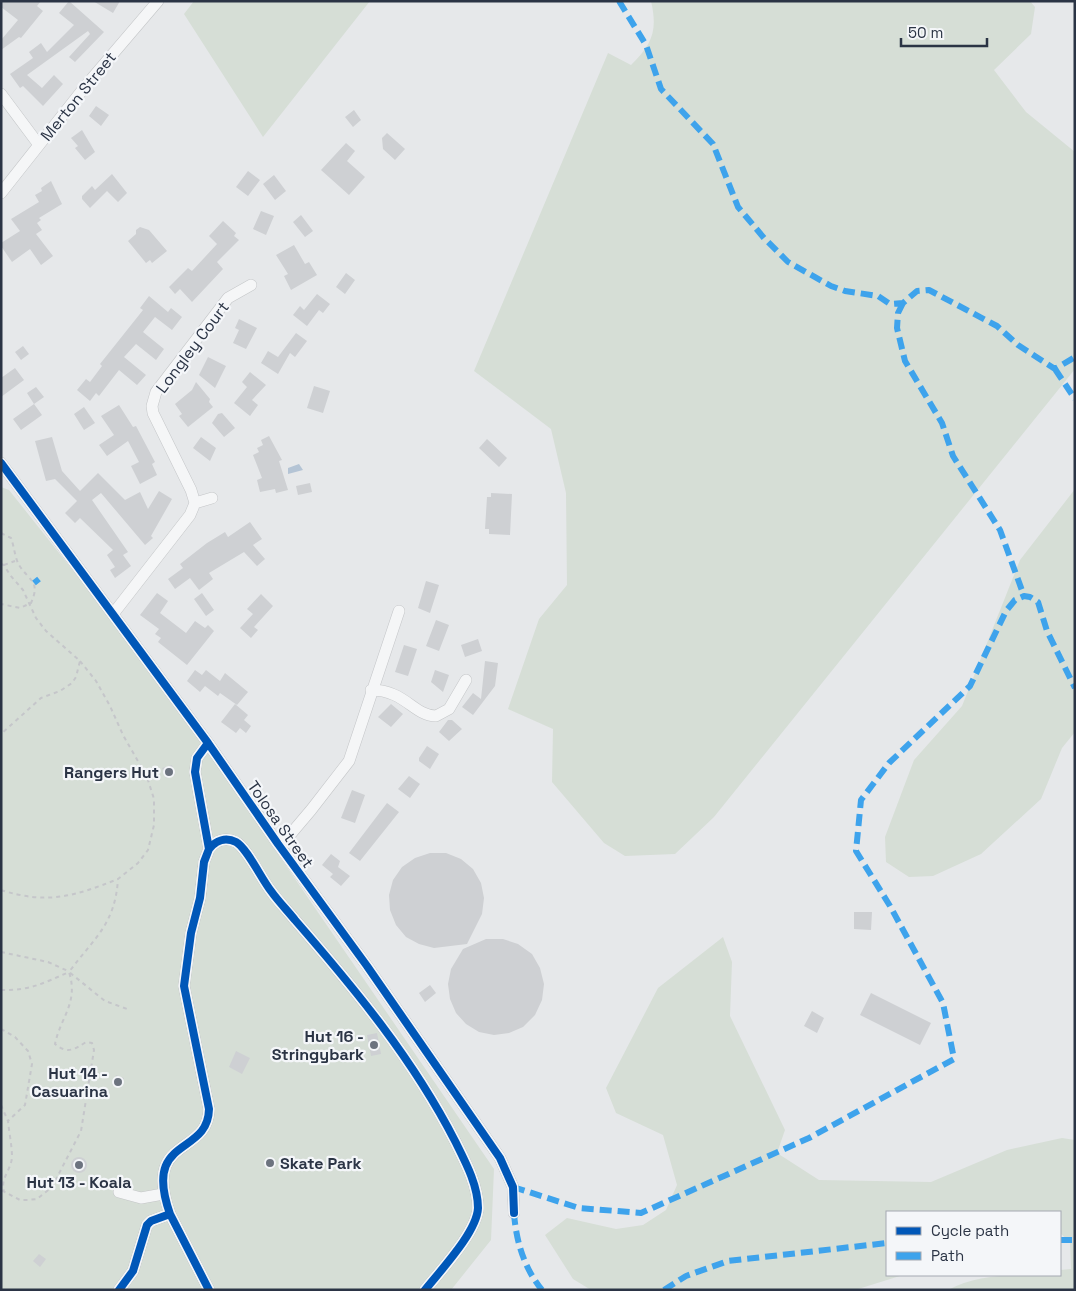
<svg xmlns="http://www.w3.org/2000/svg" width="1076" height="1291" font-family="'Space Grotesk',sans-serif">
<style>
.green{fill:#d6ded6}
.water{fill:#b4c4d5}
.building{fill:#ced0d3}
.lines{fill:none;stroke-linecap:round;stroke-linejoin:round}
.minor-casing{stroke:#c4c6c8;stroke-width:12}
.path{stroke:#c5c6ca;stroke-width:2;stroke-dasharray:4 4;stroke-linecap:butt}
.minor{stroke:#f5f6f7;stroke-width:11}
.quiet{stroke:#3ea3ec;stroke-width:6;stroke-dasharray:12 6;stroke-linecap:butt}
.cycleway-casing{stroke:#f4f6f9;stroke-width:11}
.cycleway{stroke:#0057b8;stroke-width:8}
.poi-dot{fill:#6c737f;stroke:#f4f6f9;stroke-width:2}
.labels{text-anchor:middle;stroke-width:4.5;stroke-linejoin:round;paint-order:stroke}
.street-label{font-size:16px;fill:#2b3445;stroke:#f4f6f9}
.poi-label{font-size:16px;font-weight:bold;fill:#2b3445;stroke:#f4f6f9;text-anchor:end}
</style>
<rect width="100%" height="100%" fill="#e6e8ea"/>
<path class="green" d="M194,1H370L263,137L184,14Z
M651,1H1030L1035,7L1031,34L994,70L1026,112L1075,152V369L714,817L675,854L625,856L604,843L552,782L553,729L508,709L539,619L567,585L566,493L551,429L474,371L608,53L631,65C652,44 658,31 651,1Z
M1,487L9,490L114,622L204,746L494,1169L491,1240L451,1290H1Z
M1075,489V732L1062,748L1041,799L981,854L933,876L909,877L886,862L885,837L914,760L962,706L1020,560Z
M723,937L732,962L730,1016L785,1130L777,1153L819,1180L931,1182L1007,1150L1062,1138L1075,1140V1290H948C980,1272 1024,1275 1060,1275V1270L1071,1269L1070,1242L1060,1233V1212H887V1275H903L855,1290H591L573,1279L545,1235L567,1218L616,1229L643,1225L666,1210L677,1185L663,1135L616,1113L606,1088L658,988Z"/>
<path class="water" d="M299,464L303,470L288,474V468Z"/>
<path class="building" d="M1,1H41L37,6L43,11L21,38L19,37L1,50V40L18,20L1,7Z
M69,1L104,32L75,62L69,57L90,34L88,31L27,75L42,88L54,75L63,84L43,106L23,86L20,88L10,74L33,58L29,52L41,43L47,52L74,25L59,13Z
M93,1H120L113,13Z
M96,106L109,115L101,126L89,116Z
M354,110L361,120L353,127L345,117Z
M82,130L95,152L85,160L75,148L78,146L71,138Z
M387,133L405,149L395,160L383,149L382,138Z
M346,143L355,151L347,161L365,177L349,195L321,170Z
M248,171L260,180L248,196L236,187Z
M112,174L127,193L118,202L107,191L90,208L82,199V196L92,186L95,190Z
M274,175L286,191L275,200L263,184Z
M51,181L62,204L39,218L41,220L37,223L42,230L36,234L53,256L41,265L30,249L12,262L1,246V243L20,231L11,219L39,202L35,195L42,191L41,188Z
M261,211L274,216L266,235L253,229Z
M301,215L313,231L305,237L293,222Z
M223,221L236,233L234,236L239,240L217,262L223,269L192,302L180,289L175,294L169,287L188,268L192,271L217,244L209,236Z
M140,227L149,230L167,251L152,263L150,260L146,263L128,241L136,234V230Z
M294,245L305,264L309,262L317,275L291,290L284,276L288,274L276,255Z
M346,273L355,280L345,294L336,287Z
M317,294L330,304L323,313L319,310L307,326L293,315L300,306L304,310Z
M149,296L168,312L171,308L182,317L172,330L155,317L143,332L164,349L156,360L136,344L124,357L146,375L137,385L119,370L99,396L96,393L90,401L77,390L86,379L90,382L102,366L100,364L143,310L140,308Z
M239,319L257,328L246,349L233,343L239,330L235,328Z
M296,333L307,341L295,357L290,353L278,374L261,363L268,351L278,357Z
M23,346L29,354L21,360L15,352Z
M208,357L226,366L215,388L199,375Z
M15,368L24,380L1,397V378Z
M250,372L266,385L252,400L258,405L250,416L234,403L247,387L242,382Z
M196,382L210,399L209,402L213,407L188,427L179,416L182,414L175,404L192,390Z
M314,386L330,391L323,413L307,408Z
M36,387L44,397L34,404L27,393Z
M34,404L42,415L21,430L13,419Z
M119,405L133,427L136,426L155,462L152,464L157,475L140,484L131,466L139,462L128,441L107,456L99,445L114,435L101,416Z
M84,407L95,423L84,430L74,414Z
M222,413L235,428L224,437L212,423L218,414Z
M269,436L282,460L279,461L288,490L276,493L275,489L260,492L257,480L262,478L253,455L259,452L257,448L263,445L261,440Z
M52,437L62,471L80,491L98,473L125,500L140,492L148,509L159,491L172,499L151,536L153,538L145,545L101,493L92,500L128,552L123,555L131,566L115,578L110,570L115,567L107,555L113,550L80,518L75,523L65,513L77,501L55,479L46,481L35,441Z
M201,437L216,448L210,461L193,448Z
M487,439L507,458L499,467L479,448Z
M310,483L312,492L298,495L296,486Z
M491,493L512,494L510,535L489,534V529H485L487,497H491Z
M250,522L262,539L253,545L265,559L257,566L244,552L209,573L213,579L199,590L190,578L175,589L168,579L183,568L180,564L207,543L225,532L228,537Z
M426,581L439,585L430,613L418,608Z
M157,593L168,601L160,613L186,633L195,621L205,628L208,625L214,631L187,665L158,642L161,638L155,634L159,629L140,615Z
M202,593L214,610L206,616L194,599Z
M261,594L273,606L254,627L258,630L251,638L240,628L253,614L247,609Z
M436,620L449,625L439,651L426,646Z
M478,639L482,651L465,657L461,645Z
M404,645L417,649L408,676L395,672Z
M485,661L498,663L495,686L473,715L462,707L473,693L481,699Z
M195,670L202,675L206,670L220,681L225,673L248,692L237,705L220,693L218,696L205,686L200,692L187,681Z
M435,670L449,675L443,692L431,682Z
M235,704L248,715L244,720L251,726L246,733L240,728L236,733L221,722Z
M391,704L403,714L391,727L378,717Z
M448,720H452L462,729L449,741L439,732Z
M427,746L439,754L430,769L419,761V758Z
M172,765L175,775L166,778L162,768Z
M409,776L420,784L410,798L398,789Z
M352,790L365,795L355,823L341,818Z
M387,803L399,812L360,861L349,853Z
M430,853H446L461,859L473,869L481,883L484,898L482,914L467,944L434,948L419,944L406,937L396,925L390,910L389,895L393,880L402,867L415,858Z
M331,854L340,861L338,867L350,876L341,886L330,877L333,874L322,865Z
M854,912H872L871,930L854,929Z
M486,939H503L518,944L532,954L540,968L544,984L542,1000L535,1015L523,1027L509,1033L494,1035L479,1032L466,1024L456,1013L450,999L448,984L451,969L463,949Z
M430,985L436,993L425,1002L419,993Z
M871,993L931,1023L920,1045L860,1015Z
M812,1011L824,1018L817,1033L804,1026Z
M377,1033L381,1054L371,1056L367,1035Z
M236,1051L250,1058L242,1074L229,1067Z
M116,1075L124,1078L121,1088L112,1085Z
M71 1165a8 8 0 1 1 16 0a8 8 0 1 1-16 0Z
M39,1254L46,1259L40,1267L33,1261Z"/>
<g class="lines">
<defs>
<path id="minor" d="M1,94L39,145
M1,193L88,83L158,1
M1,463L208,743L278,844L367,966L500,1158L513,1187L514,1213
M195,503L212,498
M113,614L190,515L195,503L191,490L153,413L152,406L156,392L228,298L251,285
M371,690C405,690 414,716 436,716L449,709L466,680
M278,844L289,836L311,810L349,761L399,611
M209,849C216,840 226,837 236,842C247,848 262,880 271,891C278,901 287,910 295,920C355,989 413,1059 455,1141C465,1161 478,1185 478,1208C477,1232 440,1271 425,1290
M119,1192L141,1198L163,1194
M170,1214L209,1290
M119,1290L133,1271L147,1225L151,1221L170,1214C142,1135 208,1157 209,1109L184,986L191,933L200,898L204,862L209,849L195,772L197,758L208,743"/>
</defs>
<use href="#minor" class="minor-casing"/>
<path class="path" d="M1,533L11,538C14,546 15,558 19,565C29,581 41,581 31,603L20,608L1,604
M1,564L4,565L10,575L23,590L36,618L46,631L80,661L76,677L72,683L60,691L41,698L1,734
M4,565L15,561
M80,661L96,681L110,706L123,735L147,777L154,799V825L148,850L138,863L118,879C115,925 94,938 69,972L105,1001L130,1010
M1,890C48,905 75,896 118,879
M1,952L48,962L68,971
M1,990C29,991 44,983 69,972C79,1003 60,1018 55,1044C67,1054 74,1050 86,1042L92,1043L94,1050L81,1131L52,1187L37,1199L28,1200H20L1,1190
M1,1029L15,1037L28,1051L32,1064L25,1105L8,1121C9,1132 12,1146 12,1157C11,1171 0,1178 4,1191
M1,1105L8,1121"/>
<use href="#minor" class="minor"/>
<path class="quiet" d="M619,1L646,45L661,89L713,144L738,207L764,238L788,262L831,286L845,291L878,296L890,304L903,303L917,291L929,290L997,326L1018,345L1055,369L1075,357
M903,303L898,313L897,328L905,361L942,423L953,456L1000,530L1024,596
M1055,369L1075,399
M34,583L39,579
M513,1187L579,1208L641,1213L809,1138L954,1059L943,1003L890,906L856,851L861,800L889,763L970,686L1006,611L1015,600L1024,596L1030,597L1038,602L1047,631L1075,688
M514,1213C516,1241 524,1268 542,1290
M1060,1240H1075
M664,1290L686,1276L728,1261L887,1243"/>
<defs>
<path id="cycleway" d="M1,463L208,743L278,844L367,966L500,1158L513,1187L514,1213
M209,849C216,840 226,837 236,842C247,848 262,880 271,891C278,901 287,910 295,920C355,989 413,1059 455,1141C465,1161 478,1185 478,1208C477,1232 440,1271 425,1290
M170,1214L209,1290
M119,1290L133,1271L147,1225L151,1221L170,1214C142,1135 208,1157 209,1109L184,986L191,933L200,898L204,862L209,849L195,772L197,758L208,743"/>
</defs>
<use href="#cycleway" class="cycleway-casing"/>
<use href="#cycleway" class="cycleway"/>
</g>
<g class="poi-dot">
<circle cx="169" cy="772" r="5"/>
<circle cx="374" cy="1045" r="5"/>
<circle cx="118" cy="1082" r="5"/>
<circle cx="270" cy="1163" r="5"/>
<circle cx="79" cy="1165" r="5"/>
</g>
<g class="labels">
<g class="street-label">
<text transform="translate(78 96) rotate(-51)" y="6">Merton Street</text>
<text transform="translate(192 347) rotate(-53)" y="6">Longley Court</text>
<text transform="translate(281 824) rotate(55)" y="6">Tolosa Street</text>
</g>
<g class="poi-label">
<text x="159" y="778">Rangers Hut</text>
<text x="364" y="1042">Hut 16 -<tspan x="364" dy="18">Stringybark</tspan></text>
<text x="108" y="1079">Hut 14 -<tspan x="108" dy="18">Casuarina</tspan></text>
<text x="280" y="1169" text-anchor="start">Skate Park</text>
<text x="79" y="1188" text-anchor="middle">Hut 13 - Koala</text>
</g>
</g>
<rect width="1076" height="1291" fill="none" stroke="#2b3445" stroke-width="5"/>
<rect x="886" y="1211" width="175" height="65" fill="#f4f6f9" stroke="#a4a8b1"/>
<rect x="896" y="1227" width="25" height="8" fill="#0057b8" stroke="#a4a8b1"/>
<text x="931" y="1236" font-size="15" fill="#2b3445">Cycle path</text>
<rect x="896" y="1252" width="25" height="8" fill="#3ea3ec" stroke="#a4a8b1"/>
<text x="931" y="1261" font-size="15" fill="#2b3445">Path</text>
<path d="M901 38v8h86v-8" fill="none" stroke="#2b3445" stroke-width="2.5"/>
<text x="908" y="38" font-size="15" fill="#2b3445" stroke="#f4f6f9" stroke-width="4" paint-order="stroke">50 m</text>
</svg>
